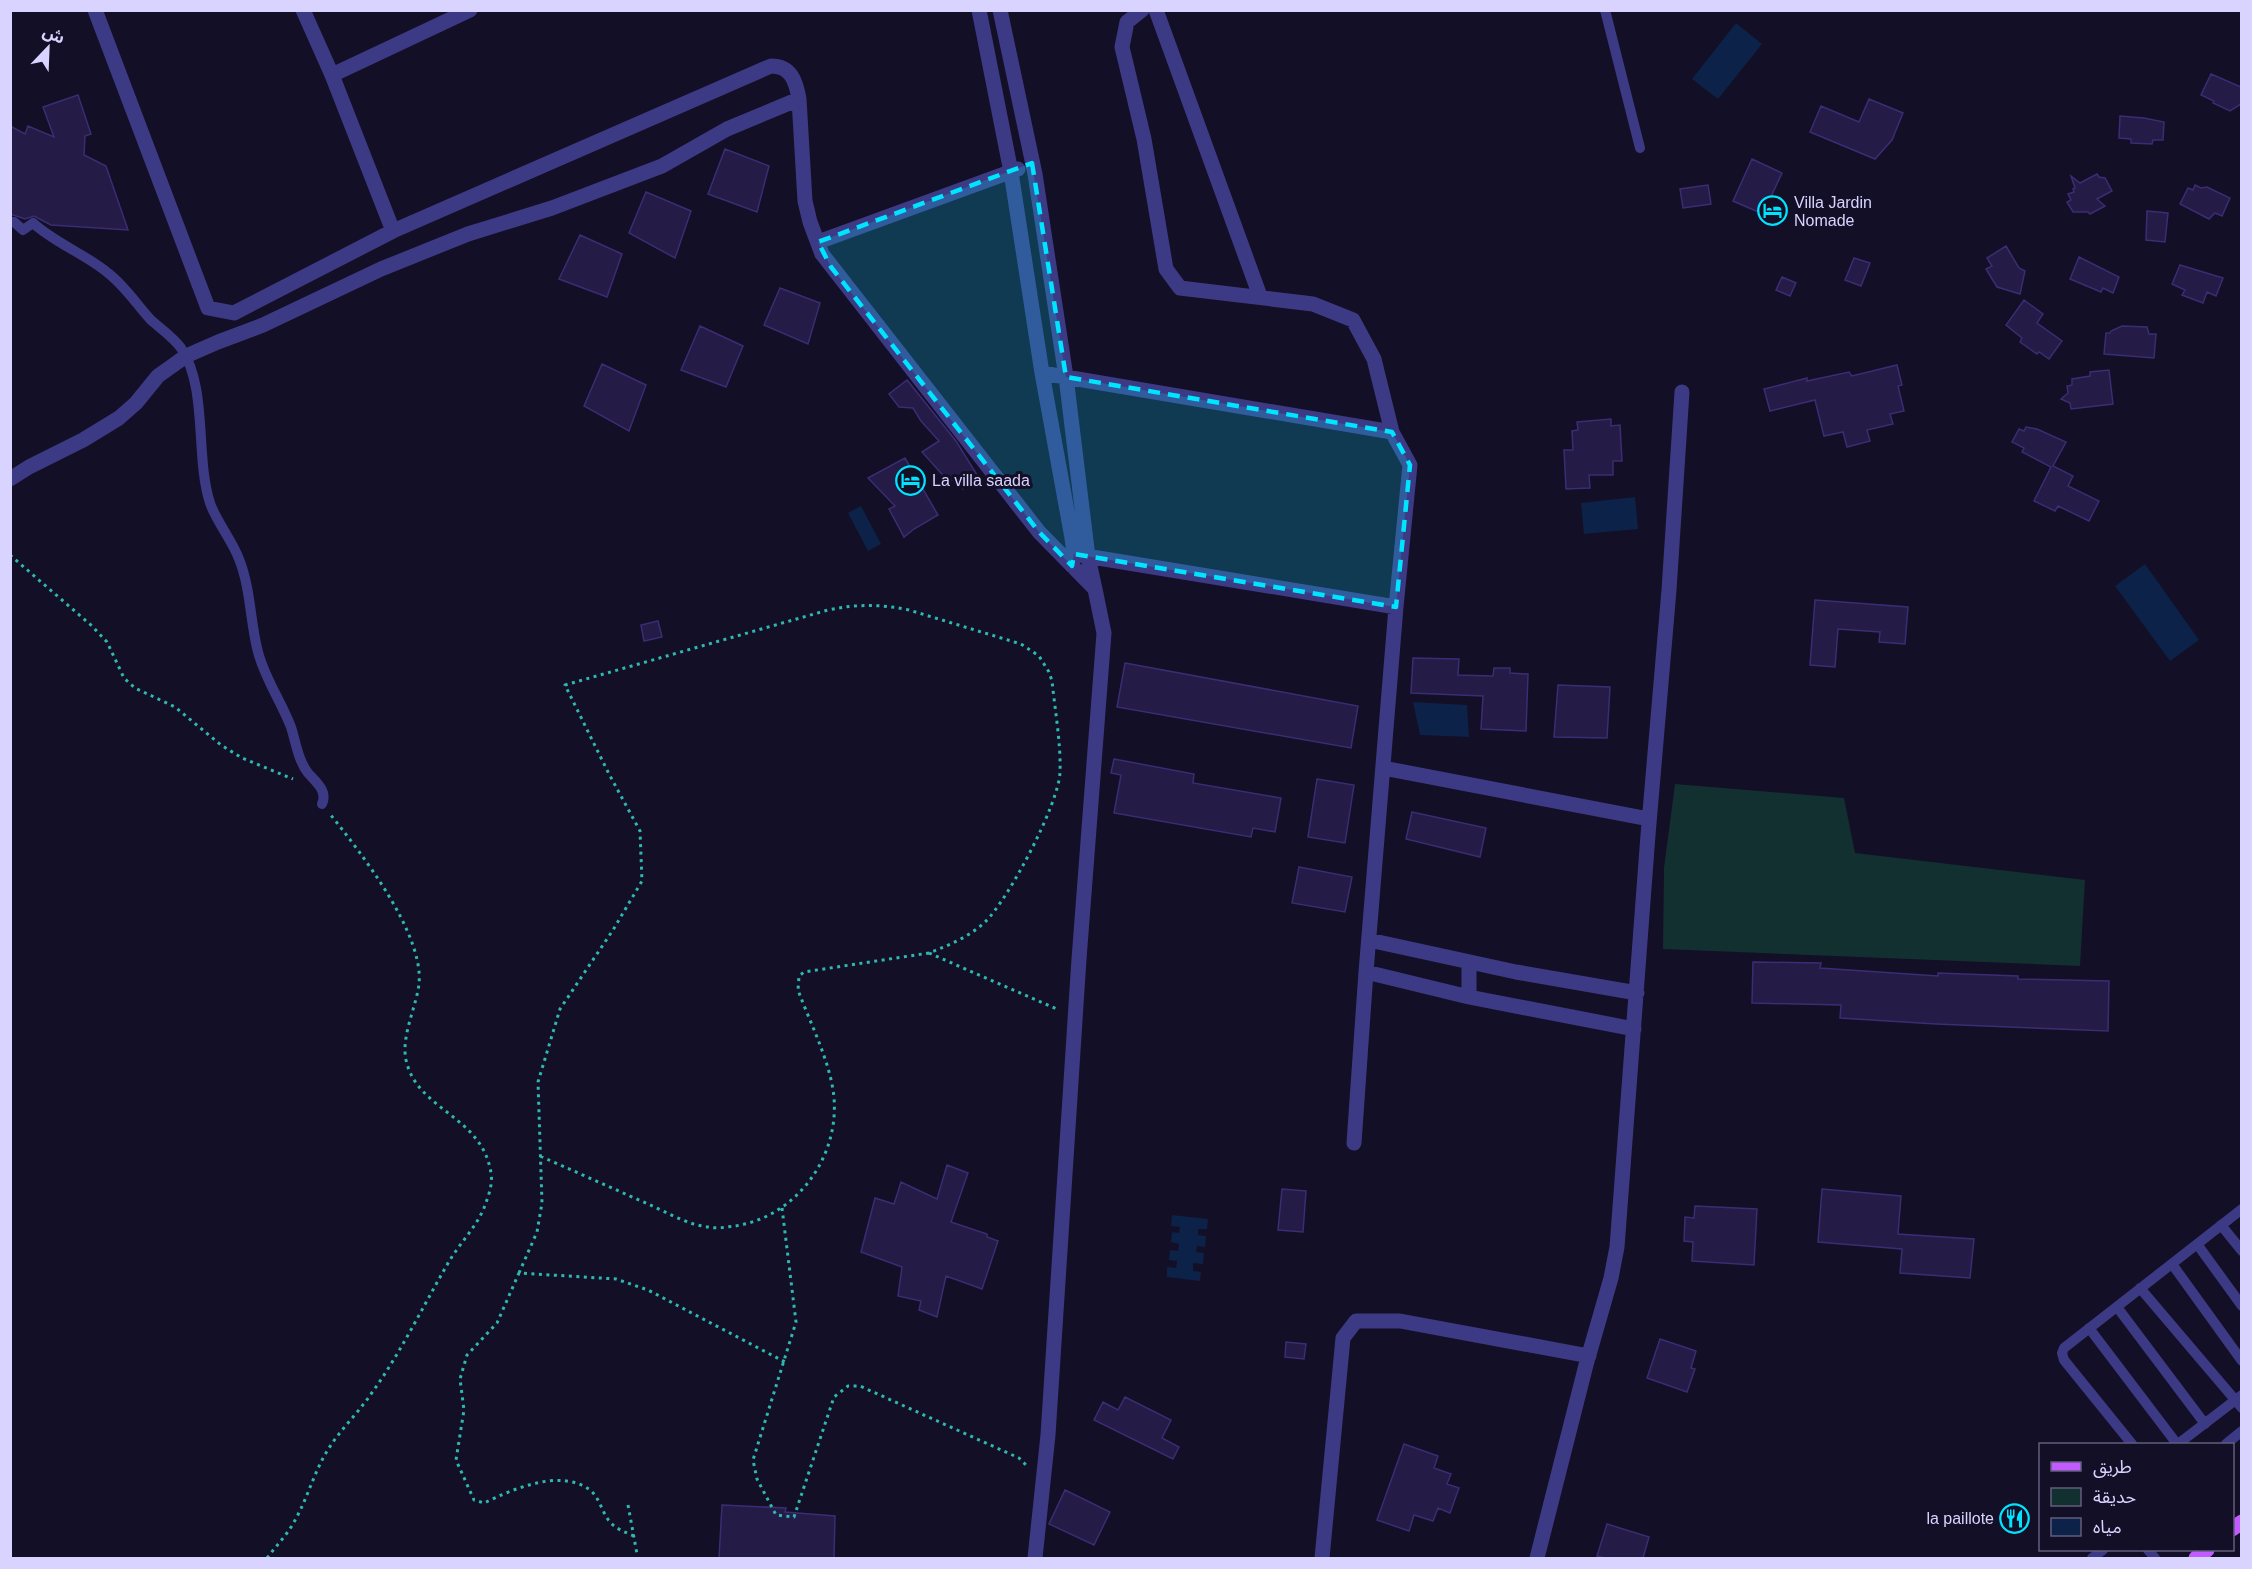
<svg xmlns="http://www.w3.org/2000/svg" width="2252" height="1569" font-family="Helvetica,'Noto Sans Arabic',sans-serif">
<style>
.green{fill:#12302f}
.water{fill:#0c2248}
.building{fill:#241b47;stroke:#3b2d73;stroke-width:1.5}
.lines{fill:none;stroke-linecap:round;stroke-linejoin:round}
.path{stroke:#2fb8b0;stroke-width:3;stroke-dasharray:3 4.5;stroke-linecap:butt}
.service{stroke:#3d3a85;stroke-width:10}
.minor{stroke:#3d3a85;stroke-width:15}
.primary{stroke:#c25bff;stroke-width:15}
.marked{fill:#00e5ff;fill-opacity:0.2;stroke:#00e5ff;stroke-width:4.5;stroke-dasharray:12 8;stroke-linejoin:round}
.labels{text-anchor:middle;stroke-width:6;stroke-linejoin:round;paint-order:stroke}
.poi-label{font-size:16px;fill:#d9d4ff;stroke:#130f26;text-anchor:start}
</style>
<rect width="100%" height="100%" fill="#130f26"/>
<path class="green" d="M1675,784L1844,798L1855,853L2085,880L2080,966L1663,949L1664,868Z"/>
<path class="water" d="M1736,23L1762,44L1718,99L1692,79Z
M1635,497L1638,529L1584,534L1581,503Z
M861,506L881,544L868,551L848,513Z
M2145,564L2199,640L2170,661L2115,586Z
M1413,702L1467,705L1469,737L1420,735Z
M1172,1215L1208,1219L1207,1229H1198V1235L1206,1236L1205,1247L1197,1246L1196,1252L1204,1253L1203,1264L1193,1263V1271L1201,1272L1200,1281L1167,1277V1267L1176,1268L1177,1261L1169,1260L1170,1250L1178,1251L1179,1244L1171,1242L1172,1232L1179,1233L1180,1227L1171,1226Z"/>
<path class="building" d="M2211,74L2241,87V104L2230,111L2213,103L2214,101L2201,95Z
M78,95L91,134L85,136L84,155L106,166L128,230L51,225L34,216L25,219L10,214V126L25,134L28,126L54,137L43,107Z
M1869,99L1903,113L1892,140L1875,159L1810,132L1821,106L1859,122Z
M2120,116L2144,118L2164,122L2163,140H2153L2152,144L2131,143V139L2119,138Z
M725,149L769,166L757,212L708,194Z
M1752,159L1782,173L1763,214L1733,201Z
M2097,174L2099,177L2105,178L2112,191L2097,199L2105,206L2090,214L2088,212H2073L2067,202L2071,200L2068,194L2074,192L2073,189L2075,188L2071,176L2080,183Z
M1708,185L1711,204L1683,208L1680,189Z
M2195,185L2201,188L2207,187L2230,198L2222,216L2215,213L2209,219L2180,204L2188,188L2193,190Z
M646,192L691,211L675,258L629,233Z
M2147,211L2168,213L2165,242L2146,240Z
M580,235L622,254L607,297L559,279Z
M2006,246L2019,268L2025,271L2020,294L1997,287L1986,269L1992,266L1987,258Z
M2079,257L2119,277L2113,293L2103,288L2101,292L2070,279Z
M1854,258L1870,263L1861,286L1845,280Z
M2180,265L2223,278L2216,296L2207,292L2203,303L2182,295L2185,290L2172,284Z
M1782,277L1796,283L1790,296L1776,290Z
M780,288L820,303L808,344L764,325Z
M2024,300L2043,314L2037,323L2062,341L2049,359L2039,352L2037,354L2020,342L2022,338L2006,325Z
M700,326L743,346L726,387L681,370Z
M2122,326L2147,327L2149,334H2156L2154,358L2104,354L2106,333H2110L2111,331Z
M602,364L646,385L629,431L584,406Z
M1897,365L1902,385L1898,386L1904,411L1890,414L1893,424L1867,430L1870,441L1847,447L1843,432L1824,436L1815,400L1770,411L1764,389L1807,378V381L1849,372L1852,376Z
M2109,370L2113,404L2071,409L2070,403L2061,399L2068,393L2067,386L2072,385V379L2090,376V372Z
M907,380L956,441L979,478L963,489L954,479L949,482L922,452L939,441L921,421L913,408L899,407L889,394Z
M1611,419V426L1620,425L1622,461H1613V475H1589L1590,488L1566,489L1564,450H1573L1572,431L1578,430L1577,422Z
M2026,427L2037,429L2066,442L2053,466L2073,476L2068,486L2099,501L2089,521L2058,506L2055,511L2034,501L2051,467L2022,452L2024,448L2012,442L2019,429L2024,431Z
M905,458L938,515L914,529L904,537L889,509L895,506L868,478Z
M1815,600L1908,607L1905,644L1879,642L1880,632L1838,629L1835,667L1810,665Z
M658,621L662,637L644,641L641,625Z
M1413,658L1459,659L1458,675L1493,676L1494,668H1510V673L1528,674L1526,731L1481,729L1483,696L1411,693Z
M1125,663L1358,706L1351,748L1117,707Z
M1558,685L1610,687L1607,738L1554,737Z
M1114,759L1194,774L1193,783L1281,798L1275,832L1253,828L1251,837L1114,813L1121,775L1111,773Z
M1317,779L1354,785L1345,843L1308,837Z
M1412,812L1486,828L1480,857L1406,839Z
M1299,867L1352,877L1345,912L1292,903Z
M1753,962L1821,963L1820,968L1938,976V973L2018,976V979L2109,981L2108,1031L1936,1024L1840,1018L1841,1005L1752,1003Z
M947,1165L968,1173L951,1222L987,1234V1237L998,1241L982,1289L946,1276L937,1317L919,1310L921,1301L898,1296L902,1267L861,1252L875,1198L894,1204L901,1182L937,1199Z
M1282,1189L1306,1191L1303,1232L1278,1230Z
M1822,1189L1901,1196L1898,1234L1974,1239L1970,1278L1900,1273L1902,1249L1818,1242Z
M1695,1206L1757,1209L1754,1265L1692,1261L1693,1242L1684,1241L1685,1217L1694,1218Z
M1660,1339L1696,1351L1691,1368L1695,1369L1687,1392L1647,1378Z
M1286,1342L1306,1344L1304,1359L1285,1357Z
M1125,1397L1171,1420L1162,1438L1179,1447L1173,1459L1094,1420L1103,1402L1118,1410Z
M1404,1444L1438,1456L1434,1468L1451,1474L1447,1484L1459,1488L1450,1513L1438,1508L1433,1521L1414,1515L1409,1531L1377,1520Z
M1065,1490L1110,1512L1094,1545L1049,1524Z
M722,1505L786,1508L785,1512L835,1516L834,1558H719Z
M1607,1524L1649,1537L1643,1558H1605L1597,1556Z"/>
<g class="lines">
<path class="path" d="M10,555L92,626L107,642L124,678L135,688L175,707L221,745L242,758L293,779
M929,953L1059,1010
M782,1208L796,1322L753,1460L757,1479L776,1515L794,1517L834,1397L848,1386H860L1019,1458L1028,1467
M519,1273L537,1232L542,1203L538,1082L560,1009L613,930L642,881L640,831L609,774L565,685L828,610C856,604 881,604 909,610L1021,644L1039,656L1049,672L1052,681C1055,710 1061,744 1060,772C1059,804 1008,900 985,922C969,937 949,945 929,953L804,972L799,976L798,990C810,1023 831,1063 834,1098C839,1159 795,1217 735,1226C726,1227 716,1229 708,1227C688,1225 666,1212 648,1204C612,1188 576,1172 540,1156
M628,1505L637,1554
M634,1536C625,1532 616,1529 610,1522C602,1513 600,1498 590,1490C560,1468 513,1489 484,1503L474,1500L456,1460L464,1410L460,1379L467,1355L497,1323L519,1273L616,1279L648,1290L785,1362
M267,1558C276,1546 287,1535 294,1522C308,1498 314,1471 329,1448C341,1429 358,1413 371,1394C400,1354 422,1308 447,1265C458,1245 475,1229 484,1208C488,1197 493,1185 491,1173C482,1115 417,1111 406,1060C401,1036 416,1008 419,984C424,933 361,853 330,814"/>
<path class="service" d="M1605,10L1640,148
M10,222H14L23,230L33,223C55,243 85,254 108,273C125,286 137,305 151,320C161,329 173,337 181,348C208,387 195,457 210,503C216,521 232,540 239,559C251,589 250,622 258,652C265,679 281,701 291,727C296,743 298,760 308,773C316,782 328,791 322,804
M2221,1225L2242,1251
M2197,1244L2242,1306
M2172,1264L2242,1361
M2140,1288L2242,1408
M2117,1307L2205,1424
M2089,1328L2177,1444
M2132,1444L2064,1360L2062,1353L2064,1348L2242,1209
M2178,1444L2242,1395
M2226,1444L2242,1431
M2148,1550L2155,1558
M2092,1558L2103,1550"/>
<path class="minor" d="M95,10L208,308L234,313L393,231L771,66C791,66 796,81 799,99
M303,10L332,75L393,231
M979,10L1011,172L1042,373L1072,538L1074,554L1072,566
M1000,10L1035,174L1066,377L1088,557L1095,589
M1156,10L1260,296
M332,75L470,10
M818,242L1018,169
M1042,373L1392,432L1374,359L1353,320L1313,304L1180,288L1166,269L1144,139L1122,47L1127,22L1142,10
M10,479L29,467L83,440L119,418L136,403L158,376L186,356L218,342L263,325L381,269L468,234L552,208L662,166L727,129L799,99L805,201L810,222L822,254L1039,532L1095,589L1104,633L1079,959L1048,1435L1035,1558
M1080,555L1396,607L1410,465L1392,432
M1383,768L1649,819
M1369,940L1516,972L1637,993
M1366,972L1469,997L1634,1029
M1469,997V963
M1354,1143L1366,972L1396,607
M1322,1558L1343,1338L1356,1321H1400L1589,1356
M1537,1558L1586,1365L1611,1278L1617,1247L1648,835L1669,590L1682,392"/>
<path class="primary" d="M2232,1529L2242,1522
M2196,1558L2207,1550"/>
</g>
<path class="marked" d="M1032,163L1066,377L1392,432L1410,465L1396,607L1074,554L1072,566L1039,532L831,267L818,242Z"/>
<defs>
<symbol id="hotel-ring" viewBox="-11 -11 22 22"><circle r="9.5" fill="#130f26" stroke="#00e5ff" stroke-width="1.5"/><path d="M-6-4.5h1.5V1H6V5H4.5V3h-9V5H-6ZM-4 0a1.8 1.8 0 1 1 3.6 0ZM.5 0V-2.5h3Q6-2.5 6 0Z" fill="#00e5ff"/></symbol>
<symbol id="restaurant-ring" viewBox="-11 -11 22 22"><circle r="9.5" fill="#130f26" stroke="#00e5ff" stroke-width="1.5"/><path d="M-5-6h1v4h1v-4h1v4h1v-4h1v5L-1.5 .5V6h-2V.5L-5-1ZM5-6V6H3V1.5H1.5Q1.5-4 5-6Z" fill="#00e5ff"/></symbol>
</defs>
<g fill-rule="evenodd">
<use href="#hotel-ring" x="1756" y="194" width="33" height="33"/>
<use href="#hotel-ring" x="894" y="464" width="33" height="33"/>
<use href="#restaurant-ring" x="1998" y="1502" width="33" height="33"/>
</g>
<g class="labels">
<g class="poi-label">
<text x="1794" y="208">Villa Jardin<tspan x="1794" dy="18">Nomade</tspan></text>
<text x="932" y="486">La villa saada</text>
<text x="1994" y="1524" text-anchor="end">la paillote</text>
</g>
</g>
<rect width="2252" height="1569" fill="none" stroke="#d9d4ff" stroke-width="24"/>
<rect x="2039" y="1443" width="195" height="108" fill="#130f26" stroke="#625e7d" stroke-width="1.5"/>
<rect x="2051" y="1462" width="30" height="9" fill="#c25bff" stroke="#625e7d" stroke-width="1.5"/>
<text x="2093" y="1473" font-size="18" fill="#d9d4ff">طريق</text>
<rect x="2051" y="1488" width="30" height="18" fill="#12302f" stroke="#625e7d" stroke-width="1.5"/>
<text x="2093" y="1503" font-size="18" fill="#d9d4ff">حديقة</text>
<rect x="2051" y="1518" width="30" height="18" fill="#0c2248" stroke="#625e7d" stroke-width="1.5"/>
<text x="2093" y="1533" font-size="18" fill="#d9d4ff">مياه</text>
<g transform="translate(48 48) rotate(23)" stroke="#130f26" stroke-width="4.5" paint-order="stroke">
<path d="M0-4.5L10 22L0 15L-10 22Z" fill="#d9d4ff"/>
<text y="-9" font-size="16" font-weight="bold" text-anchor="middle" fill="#d9d4ff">ش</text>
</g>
</svg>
